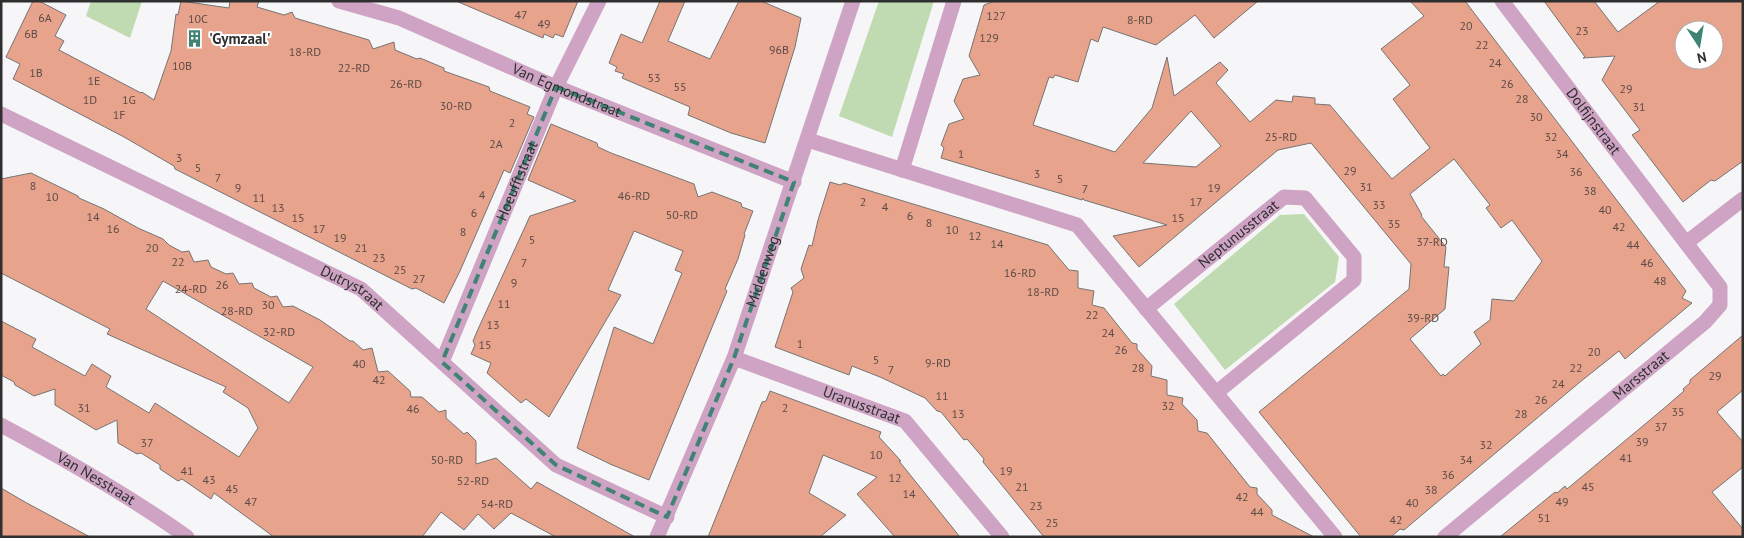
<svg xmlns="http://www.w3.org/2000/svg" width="1744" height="538" font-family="'PT Sans',sans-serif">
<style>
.green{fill:#c0dab2}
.building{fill:#e8a38c;stroke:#767473;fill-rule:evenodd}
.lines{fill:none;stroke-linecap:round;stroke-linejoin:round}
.street{stroke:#cea3c3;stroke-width:15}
.marked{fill:none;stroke:#408374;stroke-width:4;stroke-dasharray:10 6;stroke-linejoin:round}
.labels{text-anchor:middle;stroke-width:4;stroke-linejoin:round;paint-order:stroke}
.number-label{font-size:12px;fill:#5d4c47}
.poi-label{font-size:15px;font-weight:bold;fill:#2f2f30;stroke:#fff;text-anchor:start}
.street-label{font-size:15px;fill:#2f2f30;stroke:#fff}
</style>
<rect width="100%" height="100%" fill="#f6f6f8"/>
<path class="green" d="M91,1H142L130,38L86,16Z
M879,1H934L892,137L839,116Z
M1304,214L1339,257L1335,282L1225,370L1174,304L1280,215Z"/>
<path class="building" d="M33,1H39L66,15L55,36L64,41L59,50L141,93L142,92L154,100L171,51L176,14L178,15L181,1L229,8L230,1H259L257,7L284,15L292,12L295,18L369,40L373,49L394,42L395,50L417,59L420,58L444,68V71L489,87L490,91L530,107L527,114L534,117L510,173L504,170L460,271L444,303L416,288L412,289L175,169L174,166L124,137L13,79L20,64L6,57Z
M456,1H578L563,37L555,34L553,38L544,34L543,38Z
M660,1H685L668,41L710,59L739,1H761L801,18L795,47L765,143L731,133L688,115L690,107L622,78L624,74L615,71L617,67L609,63L621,34L642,43Z
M995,1H1258L1214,38L1195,15L1156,45L1103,27L1098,42L1091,39L1078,82L1055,75L1053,78L1049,77L1033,125L1115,152L1152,108L1167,57L1174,96L1220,62L1228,70L1216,83L1250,122L1276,100L1292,102L1293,96L1315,98V104L1330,105L1392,179L1430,148L1393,99L1410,85L1381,49L1424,16L1410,1H1465L1686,291L1682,298L1692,303L1625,359L1619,351L1580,382L1404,530L1400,529L1391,537H1361L1259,412L1409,289L1411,264L1311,143L1278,150L1139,267L1113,236L1167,225L1084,200L1083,198L1082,200L941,158L944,148L941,145L949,124L964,119L954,101L963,79L980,75L969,56L984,5ZM1191,111L1221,146L1196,167L1143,163ZM1454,159L1490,205L1486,208L1501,228L1512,220L1542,261L1514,301L1492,299L1490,320L1474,332L1481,344L1445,376L1443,374L1441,376L1410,339L1445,309L1449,267H1444L1446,247L1421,216L1422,215L1410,194Z
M1544,1H1594L1618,32L1660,1H1743V161L1715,181L1711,180L1683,202L1632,135L1640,130L1602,80L1615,56L1583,58L1585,57ZM1684,30H1714V60H1684Z
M551,124L597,143L598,147L611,153L694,184L698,197L712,192L741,203L742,207L753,211L744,234L745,235L738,259L725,289L727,291L649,480L610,464L577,448L614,327L653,344L682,273L675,270L683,251L634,231L608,290L621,295L549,417L526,399L521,403L487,373L491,363L471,354L475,345L473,341L479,327L530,216L576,201L528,180Z
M31,173L78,196L79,198L104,209L138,228L163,239L169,245L182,252L189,251L194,262L208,260L211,267L226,274L233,273L239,284L252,283L254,288L271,297L277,296L283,307L293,306L320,320L350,341H353L363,350L372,348L378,372L388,371L410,391L411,397H422L439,412L446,410V418L464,434L467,432L476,441V464L496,458L531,489L537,482L635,537H556L511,513L494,529L478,514L464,530L441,512L422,537H274L214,493L211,499L182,479L178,481L160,469V465L141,453L137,454L118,443L117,420L96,430L55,405V389L34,396L15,385L14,382L1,375V321L36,339L32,347L85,376L92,364L111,376L106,387L149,413L155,403L239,457L258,428L248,408L223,392L226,387L107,334L110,329L1,273V179ZM163,281L313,367L289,403L146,309Z
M830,182L840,185L844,183L1048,245L1069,270L1078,271V288L1094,291L1092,305L1104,308L1132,343L1137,344V349L1152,366L1151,376L1167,380V395L1183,398L1182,404L1197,420L1198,431L1207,433L1250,487L1257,488V494L1272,510V515L1314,537H1044L992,473L983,462L984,459L967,439L964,440L941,412L937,411L925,398L880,377L852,366L849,375L775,347L793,292L791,288L804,278L801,269L809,245L812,246L818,220Z
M1743,335V390L1717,412L1743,442V467L1712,492L1743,529V537H1500L1555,492L1557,493L1565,486L1567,489L1662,410L1684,391L1683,389L1690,383V380Z
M770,391L881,432L879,437L901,461H899L960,537H895L857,494L877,477L823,455L809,493L846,515L820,537H708L762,402L766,401Z
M1,488L25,502L90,537H1Z"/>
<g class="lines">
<g class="street">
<path id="s1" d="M339,1L399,18L556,87L794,182"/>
<path id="s2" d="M1502,1L1686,243"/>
<path id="s3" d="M1,114L361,289L556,465L667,517"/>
<path d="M808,140L1077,225L1335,537"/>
<path d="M902,170L954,1"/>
<path id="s4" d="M1146,309L1284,197L1305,198L1354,257V280L1216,393"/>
<path id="s5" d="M734,358L905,421L1002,537"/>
<path id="s6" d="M442,362L556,87L599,1"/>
<path id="s7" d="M1,425C65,459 128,495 187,537"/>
<path id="s8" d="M657,537L734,358L853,1"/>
<path id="s9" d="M1445,537L1705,322L1720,305V287L1686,243L1743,199"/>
</g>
</g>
<path class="marked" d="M556,87L794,182L734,358L667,517L556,465L442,362Z"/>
<defs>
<symbol id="building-bare" viewBox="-9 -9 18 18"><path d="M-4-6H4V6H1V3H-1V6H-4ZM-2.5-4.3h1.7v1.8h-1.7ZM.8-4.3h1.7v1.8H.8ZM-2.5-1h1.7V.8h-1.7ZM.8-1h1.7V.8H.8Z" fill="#408374" stroke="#fff" stroke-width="2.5" paint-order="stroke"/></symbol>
</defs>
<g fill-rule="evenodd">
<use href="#building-bare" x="182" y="26" width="25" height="25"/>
</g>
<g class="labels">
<g class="number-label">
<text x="521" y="19">47</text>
<text x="996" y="20">127</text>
<text x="45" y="22">6A</text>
<text x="198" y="23">10C</text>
<text x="1140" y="24">8-RD</text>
<text x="544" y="28">49</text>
<text x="1466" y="30">20</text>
<text x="1582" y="35">23</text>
<text x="31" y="38">6B</text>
<text x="989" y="42">129</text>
<text x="1482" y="49">22</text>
<text x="779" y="54">96B</text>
<text x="305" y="56">18-RD</text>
<text x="1495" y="67">24</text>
<text x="182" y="70">10B</text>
<text x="354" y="72">22-RD</text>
<text x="36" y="77">1B</text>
<text x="654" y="82">53</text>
<text x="94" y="85">1E</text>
<text x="406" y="88">26-RD</text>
<text x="1507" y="88">26</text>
<text x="680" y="91">55</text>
<text x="1626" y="93">29</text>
<text x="1522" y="103">28</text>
<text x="90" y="104">1D</text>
<text x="129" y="104">1G</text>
<text x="456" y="110">30-RD</text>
<text x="1639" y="111">31</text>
<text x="119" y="119">1F</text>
<text x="1536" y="121">30</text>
<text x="512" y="127">2</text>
<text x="1281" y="141">25-RD</text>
<text x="1551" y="141">32</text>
<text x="496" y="148">2A</text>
<text x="961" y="158">1</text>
<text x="1562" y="158">34</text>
<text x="179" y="162">3</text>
<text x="198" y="172">5</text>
<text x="1350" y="175">29</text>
<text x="1576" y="176">36</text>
<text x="1037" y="178">3</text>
<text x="218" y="182">7</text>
<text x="1060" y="183">5</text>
<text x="33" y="190">8</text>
<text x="1366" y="191">31</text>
<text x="238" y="192">9</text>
<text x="1214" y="192">19</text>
<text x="1085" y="193">7</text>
<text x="1590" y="195">38</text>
<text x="482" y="199">4</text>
<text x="634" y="200">46-RD</text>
<text x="52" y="201">10</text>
<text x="259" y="202">11</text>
<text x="863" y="206">2</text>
<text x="1196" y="206">17</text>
<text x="1379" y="209">33</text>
<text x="885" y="211">4</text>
<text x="278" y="212">13</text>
<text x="1605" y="214">40</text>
<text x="474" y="217">6</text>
<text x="682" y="219">50-RD</text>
<text x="910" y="220">6</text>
<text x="93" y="221">14</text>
<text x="298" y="222">15</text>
<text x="1178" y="222">15</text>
<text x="929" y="227">8</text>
<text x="1394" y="228">35</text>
<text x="1619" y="231">42</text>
<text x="113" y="233">16</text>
<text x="319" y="233">17</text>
<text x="952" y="234">10</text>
<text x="463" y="236">8</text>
<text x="975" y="240">12</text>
<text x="340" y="242">19</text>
<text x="532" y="244">5</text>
<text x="1432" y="246">37-RD</text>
<text x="997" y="248">14</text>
<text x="1633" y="249">44</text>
<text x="152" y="252">20</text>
<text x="361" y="252">21</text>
<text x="379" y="262">23</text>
<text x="178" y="266">22</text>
<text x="524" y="267">7</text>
<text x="1647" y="267">46</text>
<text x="400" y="274">25</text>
<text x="1020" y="277">16-RD</text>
<text x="419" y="283">27</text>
<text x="1660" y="285">48</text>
<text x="514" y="287">9</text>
<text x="222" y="289">26</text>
<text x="191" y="293">24-RD</text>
<text x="1043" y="296">18-RD</text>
<text x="504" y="308">11</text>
<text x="268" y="309">30</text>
<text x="237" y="315">28-RD</text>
<text x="1092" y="319">22</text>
<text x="1423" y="322">39-RD</text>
<text x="493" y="329">13</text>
<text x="279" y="336">32-RD</text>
<text x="1108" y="337">24</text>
<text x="800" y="348">1</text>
<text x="485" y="349">15</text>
<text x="1121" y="354">26</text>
<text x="1594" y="356">20</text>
<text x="876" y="364">5</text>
<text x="938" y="367">9-RD</text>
<text x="359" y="368">40</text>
<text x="1138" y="372">28</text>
<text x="1576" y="372">22</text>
<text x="891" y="374">7</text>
<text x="1715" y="380">29</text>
<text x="379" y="384">42</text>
<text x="1558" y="388">24</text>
<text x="942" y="400">11</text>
<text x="1541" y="404">26</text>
<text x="1168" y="410">32</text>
<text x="84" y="412">31</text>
<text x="785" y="412">2</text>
<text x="413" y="413">46</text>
<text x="1678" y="416">35</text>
<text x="958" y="418">13</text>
<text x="1521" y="418">28</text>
<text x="1661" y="431">37</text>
<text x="1642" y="446">39</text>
<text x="147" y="447">37</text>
<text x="1486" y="449">32</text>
<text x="876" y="459">10</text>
<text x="1626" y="462">41</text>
<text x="447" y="464">50-RD</text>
<text x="1466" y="464">34</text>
<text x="187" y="475">41</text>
<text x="1006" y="475">19</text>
<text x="1448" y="479">36</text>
<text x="895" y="482">12</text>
<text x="209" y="484">43</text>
<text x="473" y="485">52-RD</text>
<text x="1022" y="491">21</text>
<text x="1588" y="491">45</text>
<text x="232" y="493">45</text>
<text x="1431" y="494">38</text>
<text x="909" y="498">14</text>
<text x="1242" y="501">42</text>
<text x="251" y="506">47</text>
<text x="1562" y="506">49</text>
<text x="1412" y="507">40</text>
<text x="497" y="508">54-RD</text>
<text x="1036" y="510">23</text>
<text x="1257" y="516">44</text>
<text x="1544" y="522">51</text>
<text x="1396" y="524">42</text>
<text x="1052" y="527">25</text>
</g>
<g class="poi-label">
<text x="209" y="44">'Gymzaal'</text>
</g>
<g class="street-label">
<text dy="5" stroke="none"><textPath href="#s1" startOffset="245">Van Egmondstraat</textPath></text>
<text dy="5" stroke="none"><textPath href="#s2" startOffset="151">Dolfijnstraat</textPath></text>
<text dy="5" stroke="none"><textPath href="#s6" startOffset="196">Hoeufftstraat</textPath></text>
<text dy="5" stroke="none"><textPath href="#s4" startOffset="119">Neptunusstraat</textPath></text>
<text dy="5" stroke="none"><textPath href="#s8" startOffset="286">Middenweg</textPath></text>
<text dy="5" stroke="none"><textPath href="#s3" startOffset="392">Dutrystraat</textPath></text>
<text dy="5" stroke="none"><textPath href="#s9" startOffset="254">Marsstraat</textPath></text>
<text dy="5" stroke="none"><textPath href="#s5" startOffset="136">Uranusstraat</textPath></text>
<text dy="5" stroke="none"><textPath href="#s7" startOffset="109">Van Nesstraat</textPath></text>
</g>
</g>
<rect width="1744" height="538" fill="none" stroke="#2f2f30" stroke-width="5"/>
<g transform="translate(1699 45) rotate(168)"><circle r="24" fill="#ffffff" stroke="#acacac"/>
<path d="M0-4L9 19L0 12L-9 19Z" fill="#408374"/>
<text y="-8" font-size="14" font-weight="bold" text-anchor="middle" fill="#2f2f30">N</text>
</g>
</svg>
